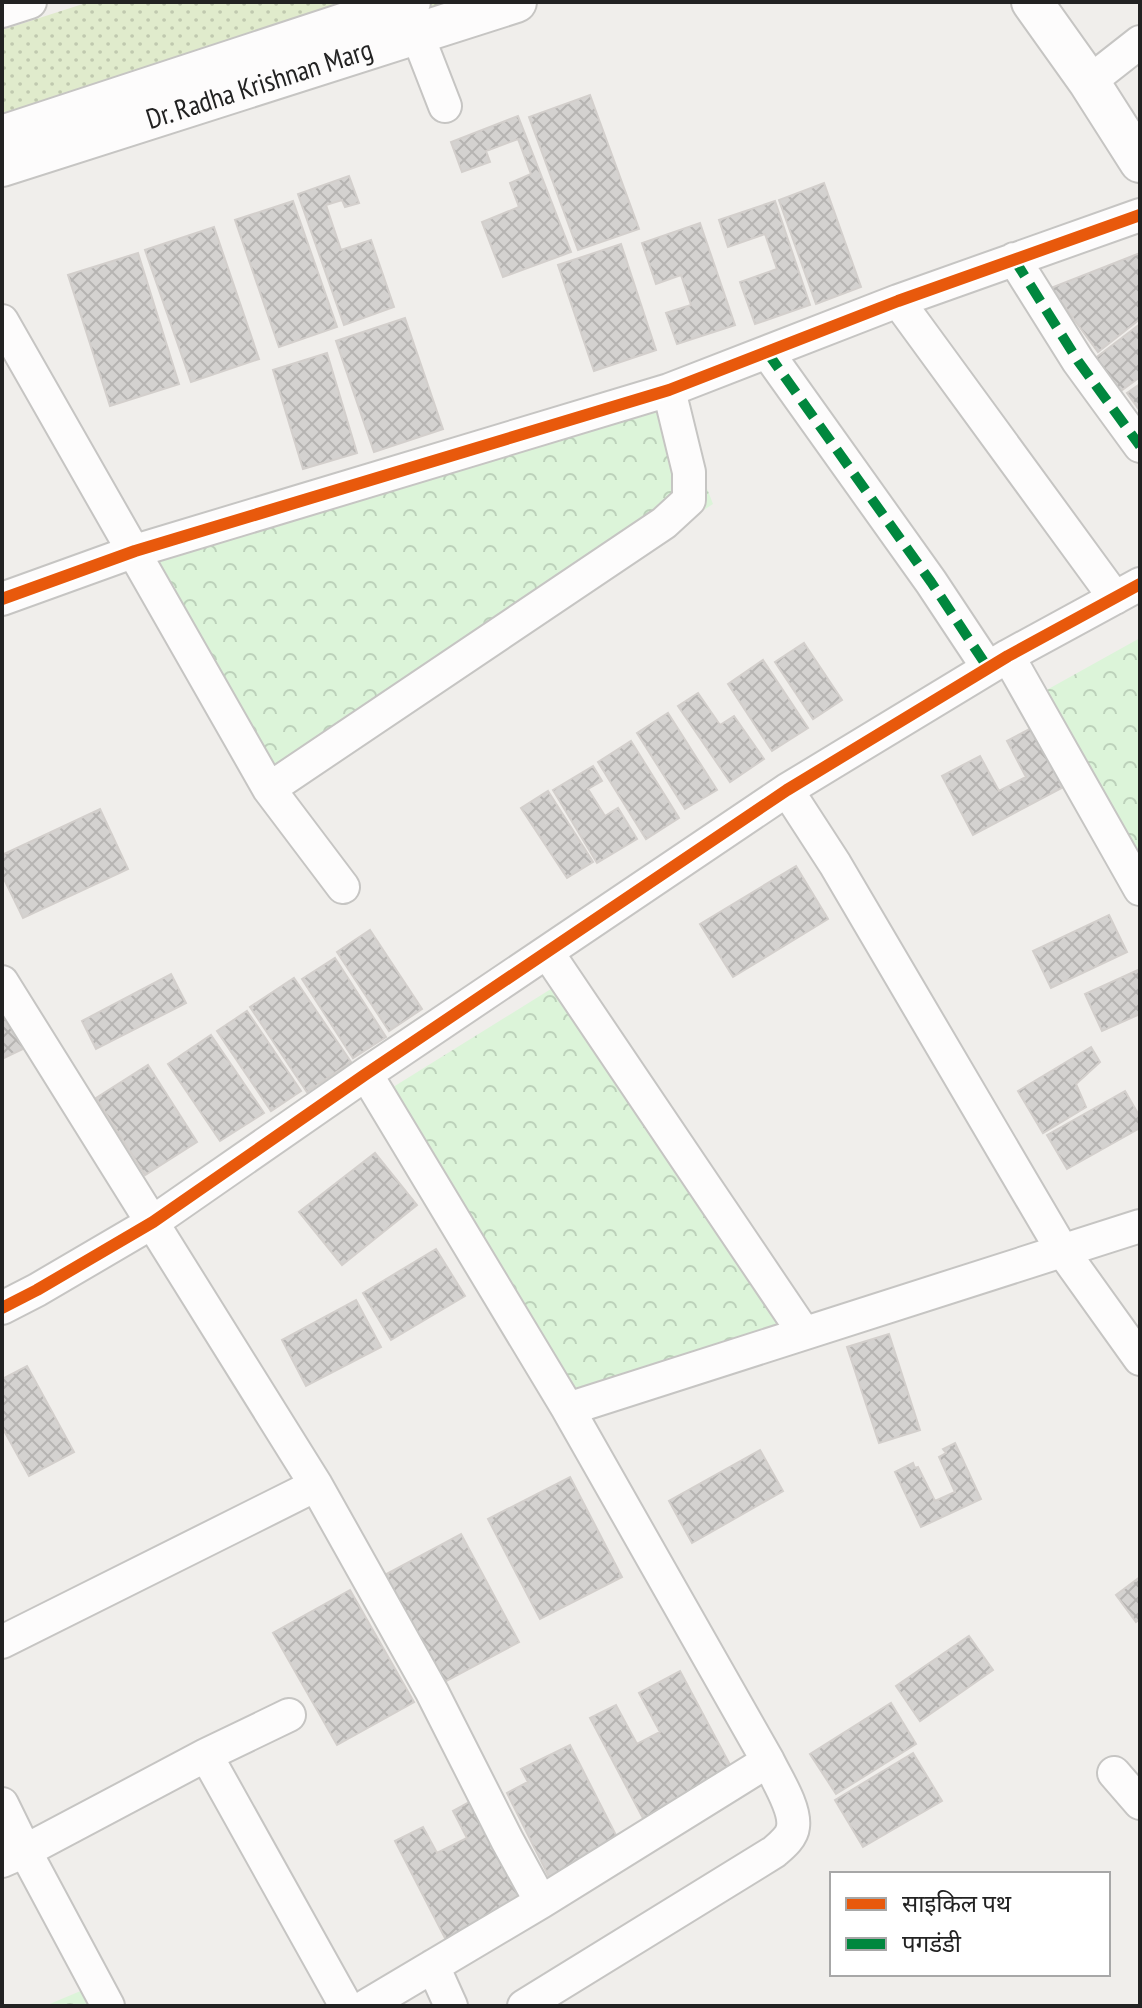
<svg xmlns="http://www.w3.org/2000/svg" width="1142" height="2008" font-family="'PT Sans Narrow','Noto Sans Devanagari',sans-serif">
<style>
.park{fill:url(#park-crowns)}
.garden{fill:url(#garden-dots)}
.building{fill:url(#building-cross-hatch);stroke:#d3cfcc;stroke-width:2}
.lines{fill:none;stroke-linecap:round;stroke-linejoin:round}
.minor-casing{stroke:#c6c5c3;stroke-width:36}
.tertiary-casing{stroke:#c6c5c3;stroke-width:44}
.minor{stroke:#fdfcfc;stroke-width:32}
.tertiary{stroke:#fdfcfc;stroke-width:40}
.quiet{stroke:#00873e;stroke-width:10;stroke-dasharray:20 10;stroke-linecap:butt}
.cycleway-casing{stroke:#fff;stroke-width:17}
.cycleway{stroke:#e8590c;stroke-width:12}
.labels{text-anchor:middle;stroke-width:6;stroke-linejoin:round;paint-order:stroke}
.street-label{font-size:28px;fill:#222;stroke:#fff}
</style>
<defs>
<pattern id="park-crowns" width="20" height="18" patternUnits="userSpaceOnUse" patternTransform="scale(2)"><rect width="20" height="18" fill="#dcf4d9"/><path d="M2 6a3 3 0 1 1 6 0M12 15a3 3 0 1 1 6 0" fill="none" stroke="#bcd1ba"/></pattern>
<pattern id="garden-dots" width="8" height="8" patternUnits="userSpaceOnUse" patternTransform="scale(2)"><rect width="8" height="8" fill="#e0ebcc"/><path d="M2 2h.1M6 6h.1" fill="none" stroke="#c0c9af" stroke-width="1.8" stroke-linecap="round"/></pattern>
<pattern id="building-cross-hatch" width="8" height="8" patternUnits="userSpaceOnUse" patternTransform="scale(2)"><rect width="8" height="8" fill="#d4d2d0"/><path d="M0 0l8 8M0 8l8-8" fill="none" stroke="#b6b4b2"/></pattern>
</defs>
<rect width="100%" height="100%" fill="#f0eeeb"/>
<path class="park" d="M669,390L713,504L269,789L135,551Z
M1140,638V866L1043,692Z
M575,974L799,1319L572,1391L390,1089Z
M90,1987L101,2006H45Z"/>
<path class="garden" d="M89,2H463L2,157V30Z"/>
<path class="building" d="M590,95L639,229L578,250L529,117Z
M518,116L571,252L503,277L482,222L519,207L510,183L531,174L518,139L486,151L490,162L462,172L451,142Z
M349,176L359,203L345,207L342,200L326,205L341,250L371,240L394,307L344,325L298,194Z
M824,183L861,287L816,304L779,200Z
M293,201L337,327L279,347L235,220Z
M775,201L810,305L755,324L740,282L777,269L765,234L728,247L719,220Z
M700,223L735,325L677,344L666,313L691,305L681,275L656,284L642,243Z
M214,227L259,359L191,382L145,250Z
M621,244L656,350L594,371L558,265Z
M138,253L179,384L110,406L68,275Z
M1140,253V319L1098,352L1051,288Z
M405,318L443,429L374,452L336,341Z
M1140,324V377L1118,393L1093,360Z
M327,353L357,453L303,469L273,370Z
M1140,384V411L1127,393Z
M804,643L842,700L813,719L775,662Z
M763,660L808,728L772,751L728,684Z
M698,693L720,725L734,716L764,759L730,782L678,706Z
M668,713L717,790L685,809L637,733Z
M1037,725L1069,784L973,835L942,776L980,756L999,791L1026,777L1007,741Z
M631,741L679,818L646,839L598,762Z
M593,766L602,781L588,789L605,816L618,808L637,839L597,863L553,790Z
M548,791L593,862L567,878L521,808Z
M100,809L128,869L23,918L2,875V855Z
M796,866L828,919L733,977L700,924Z
M1109,915L1127,952L1051,988L1033,951Z
M370,930L422,1009L389,1031L337,952Z
M335,958L386,1037L353,1058L302,979Z
M1140,969V1014L1102,1031L1085,994Z
M171,974L186,1003L96,1049L82,1021Z
M294,978L351,1062L307,1092L250,1007Z
M247,1011L301,1091L271,1111L217,1031Z
M12,1016L27,1047L2,1059V1020Z
M211,1035L264,1113L220,1141L168,1064Z
M1091,1047L1100,1062L1076,1084L1086,1107L1043,1133L1018,1091Z
M148,1065L197,1142L145,1175L96,1098Z
M1125,1091L1140,1117V1128L1067,1169L1047,1135Z
M375,1153L417,1205L342,1265L299,1212Z
M436,1249L465,1296L391,1340L363,1293Z
M356,1300L381,1347L306,1386L282,1340Z
M889,1334L920,1430L879,1443L847,1347Z
M27,1366L74,1452L29,1476L2,1427V1379Z
M955,1443L981,1499L921,1527L895,1472L913,1463L915,1468L918,1467L935,1501L955,1492L939,1457L946,1453L943,1449Z
M760,1450L783,1491L692,1543L669,1501Z
M570,1477L622,1577L540,1619L488,1519Z
M461,1534L519,1642L439,1685L381,1577Z
M1140,1577V1619L1136,1622L1116,1595Z
M350,1590L414,1702L337,1745L273,1633Z
M969,1636L993,1670L920,1721L896,1686Z
M680,1671L736,1776L646,1824L590,1718L616,1705L637,1744L660,1732L639,1693Z
M891,1703L916,1744L836,1794L810,1754Z
M570,1745L620,1843L550,1879L507,1793L528,1782L521,1769Z
M913,1753L942,1801L863,1847L835,1800Z
M471,1801L525,1904L448,1944L395,1841L423,1827L437,1853L467,1838L453,1811Z"/>
<g class="lines">
<defs>
<path id="minor" d="M2,11L30,2
M417,34L445,106
M1089,82L1140,42
M1014,259L1078,361L1140,446
M898,301L1115,598
M2,321L269,789L343,887
M767,352L931,582L988,668
M2,599L135,551L669,390L898,301L1140,215
M1008,656L1140,889
M269,789L664,523L689,500V472L669,390
M787,790L835,864L1062,1250L1140,1359
M547,952L804,1333
M2,982L316,1485L432,1692L507,1840L541,1902
M366,1074L568,1409L768,1761C776,1778 796,1808 793,1827C792,1837 782,1845 774,1852L524,2006
M2,1308L37,1290L153,1222L366,1074L787,790L1008,656L1140,584
M568,1409L1140,1226
M2,1642L316,1485
M206,1755L346,2006
M1114,1773L1140,1803
M2,1804L25,1851L108,2006
M2,1861L25,1851L206,1755L289,1715
M433,1966L451,2006
M366,2006L541,1902L768,1761"/>
<g id="tertiary">
<path d="M1032,2L1089,82L1140,162"/>
<path d="M2,136L410,2"/>
<path id="s1" d="M2,166L516,2"/>
</g>
</defs>
<use href="#minor" class="minor-casing"/>
<use href="#tertiary" class="tertiary-casing"/>
<use href="#minor" class="minor"/>
<use href="#tertiary" class="tertiary"/>
<path class="quiet" d="M1014,259L1078,361L1140,446
M767,352L931,582L988,668"/>
<defs>
<path id="cycleway" d="M2,599L135,551L669,390L898,301L1140,215
M2,1308L37,1290L153,1222L366,1074L787,790L1008,656L1140,584"/>
</defs>
<use href="#cycleway" class="cycleway-casing"/>
<use href="#cycleway" class="cycleway"/>
</g>
<g class="labels">
<g class="street-label">
<text dy="10" stroke="none"><textPath href="#s1" startOffset="270">Dr. Radha Krishnan Marg</textPath></text>
</g>
</g>
<rect width="1142" height="2008" fill="none" stroke="#222222" stroke-width="8"/>
<rect x="830" y="1872" width="280" height="104" fill="#ffffff" stroke="#a7a7a7" stroke-width="2"/>
<rect x="846" y="1898" width="40" height="12" fill="#e8590c" stroke="#a7a7a7" stroke-width="2"/>
<text x="902" y="1912" font-size="24" fill="#222222">साइकिल पथ</text>
<rect x="846" y="1938" width="40" height="12" fill="#00873e" stroke="#a7a7a7" stroke-width="2"/>
<text x="902" y="1952" font-size="24" fill="#222222">पगडंडी</text>
</svg>
